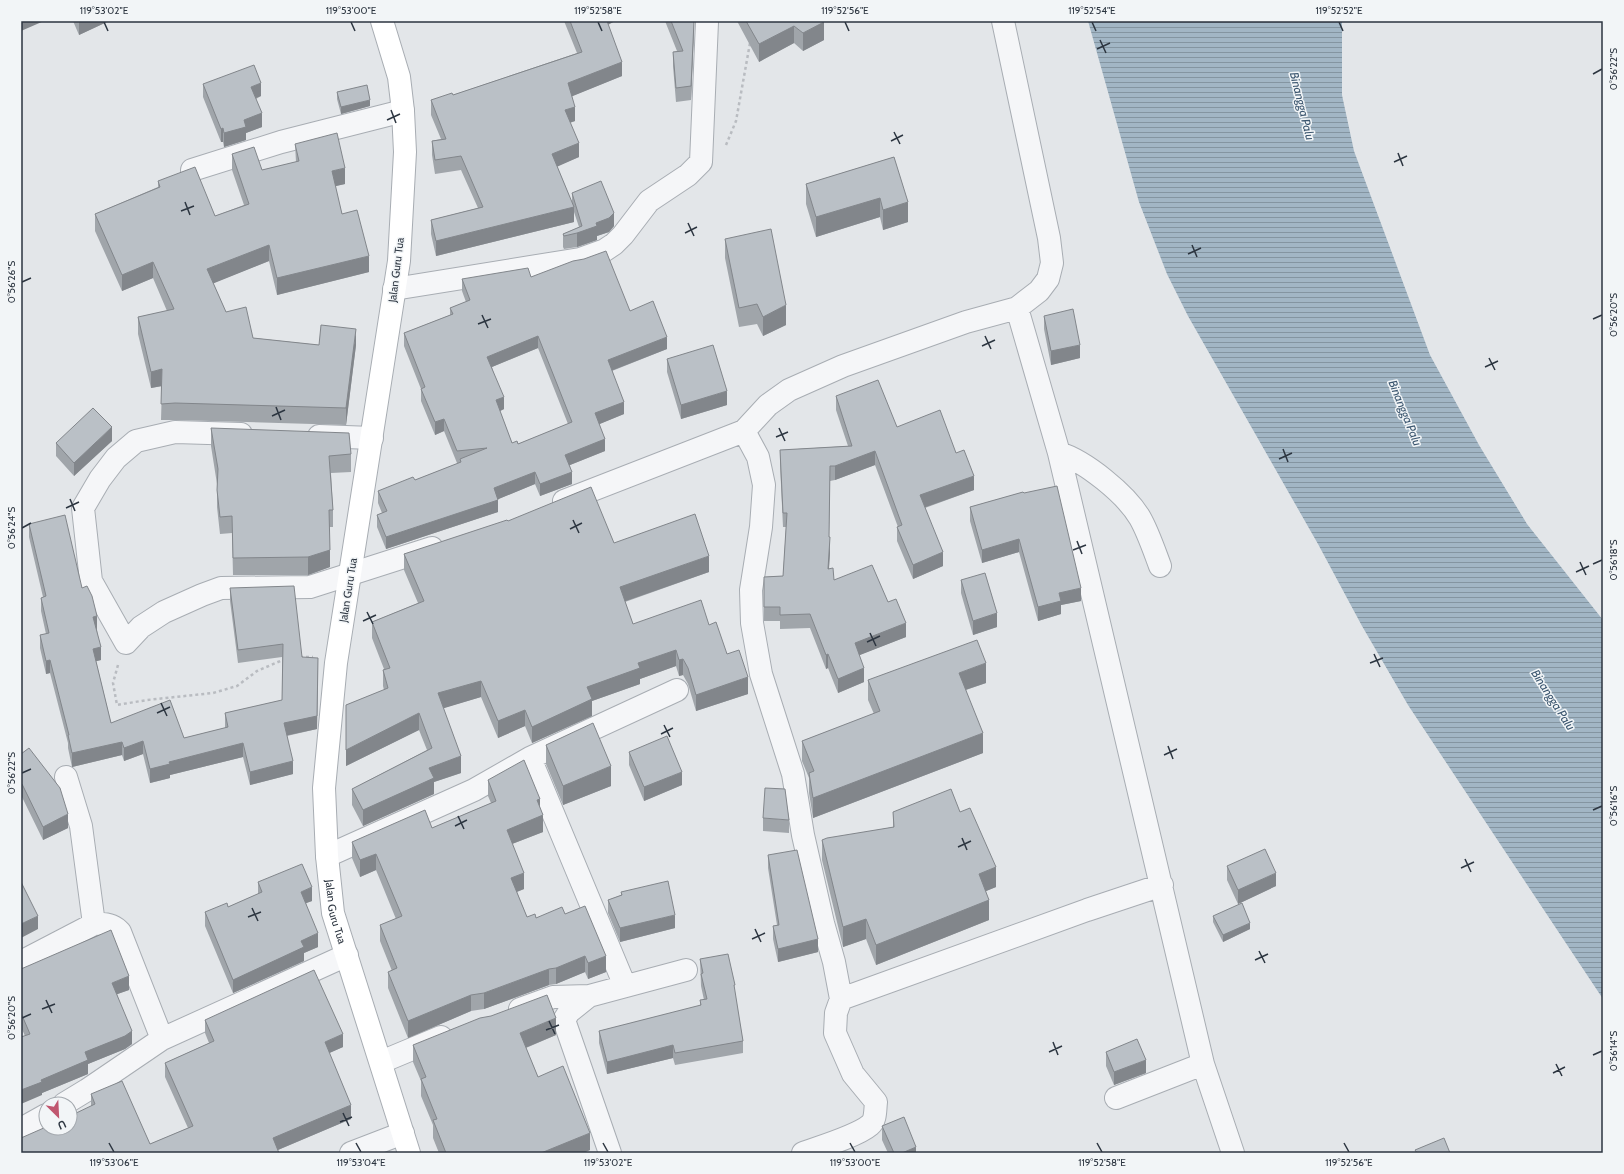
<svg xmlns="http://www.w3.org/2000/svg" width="1624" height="1174" font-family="Cabin,sans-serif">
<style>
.water{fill:url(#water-rules)}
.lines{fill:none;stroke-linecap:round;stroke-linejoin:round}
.minor-casing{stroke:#a8adb3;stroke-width:24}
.secondary-casing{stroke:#a8adb3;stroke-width:24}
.path{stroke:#b9bcc1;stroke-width:2.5;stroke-dasharray:3 3;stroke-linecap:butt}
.minor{stroke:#f5f6f8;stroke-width:22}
.secondary{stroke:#fff;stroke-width:22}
.wall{fill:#a0a5aa;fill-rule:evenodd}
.shaded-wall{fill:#82868b}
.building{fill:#bac0c6;stroke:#82868b;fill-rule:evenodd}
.ticks{fill:none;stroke:#2c3540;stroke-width:1.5}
.labels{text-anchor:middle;stroke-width:3;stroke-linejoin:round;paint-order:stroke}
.street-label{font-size:11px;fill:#2c3540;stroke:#f2f5f7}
.water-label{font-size:12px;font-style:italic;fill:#3b566f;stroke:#f2f5f7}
.neatline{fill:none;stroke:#2c3540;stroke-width:1.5}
.ticks-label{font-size:10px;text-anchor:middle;fill:#2c3540}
</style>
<defs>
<pattern id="water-rules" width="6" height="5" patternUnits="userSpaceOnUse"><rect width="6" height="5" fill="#a2b6c5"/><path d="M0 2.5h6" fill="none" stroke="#8495a1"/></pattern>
</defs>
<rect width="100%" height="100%" fill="#e3e6e9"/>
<path class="water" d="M1088,21H1342V95L1354,151L1430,355L1479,445L1527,524L1603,620V999L1408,705L1362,626L1318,544L1188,316L1167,274L1139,202Z"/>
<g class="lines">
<defs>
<path id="minor" d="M192,170L281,142L403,111
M394,289L580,259L605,250L614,244L623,235L649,201L688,175L701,162L707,22
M1017,308L1059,453C1085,461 1126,494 1140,518C1148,532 1154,550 1160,566
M744,431L758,457L764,485L761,527L751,590L752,623L761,674L793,774L803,835L823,923L834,962L841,999L836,1013L835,1033L853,1074L876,1102C875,1110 876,1120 870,1125C857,1136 820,1147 803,1153
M241,434L175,432L136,441L116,458L100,479L83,508L91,581L126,643L141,627L164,612L202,595L221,588L310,587L432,548
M319,436L372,438
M1059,453L1203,1064L1116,1098
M564,501L744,431L768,405L789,390L843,366L966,322L1017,308L1039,291L1048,279L1052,263L1049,238L1003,21
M530,758L625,986
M66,777L81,826L94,924
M327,856L474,790L530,758L677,690
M21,962L94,924C104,923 113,924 120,932L162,1039
M589,996L569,1012L564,1020L610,1153
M841,999L1087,910L1162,885
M520,1009L553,997L589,996L686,970
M381,1062L441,1037
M1203,1064L1233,1153
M64,1104L87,1090L162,1039L347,955
M21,1129L46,1115
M351,1153L403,1133"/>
<g id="secondary">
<path id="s1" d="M382,21L399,77L403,111L405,152L399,261L336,663L324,788L327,856L333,913L409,1153"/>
</g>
</defs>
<use href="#minor" class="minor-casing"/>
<use href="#secondary" class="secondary-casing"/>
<path class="path" d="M726,145L736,121L750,43
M300,657H313
M118,665L113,683L117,705L147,700L213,693L237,686L257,671L285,659"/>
<use href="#minor" class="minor"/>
<use href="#secondary" class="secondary"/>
</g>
<path class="wall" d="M73,21H109L79,35Z
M564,21H615L608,25L622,76L572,96L575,121L570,123L579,157L557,166L572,203V193L614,226L609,232L597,236V240L577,247L564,249L563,247V234L579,227L574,212V222L436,256L431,234V220L478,208L461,170L435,174L432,155V141L441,139L431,115V100L453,95L577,53Z
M665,21H694L691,100L676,102L673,66V52L677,51Z
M737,21H824V40L803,51L794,43L759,62Z
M203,84L261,96L256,99L262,127L246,133V140L224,147L223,142H221L203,97Z
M337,92L370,106L341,114L337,99Z
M295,144L345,184L335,186L342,214L369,272L277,295L269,261L213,283L226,312L253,338L319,345H356L346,425L175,420H161L162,386L151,388L138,334V317L167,311L153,278L122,291L95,231V214L158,187V181L215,216L244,205L232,170V154L262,170L296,162Z
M894,157L908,222L883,230L880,217L816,237L806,204V184Z
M725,239L786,325L763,336L757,324L739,327L725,258Z
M531,277L630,311L667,349L612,371L624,414L599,424L605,451L570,465L572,484L540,496L535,484L498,499V512L386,549L377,527V515L382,513L378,503V491L415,480L459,463H457L444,431L435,435L421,401V389L404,346V333L450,315V308L466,302L462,291V279ZM538,348L568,424L518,444L512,443L500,411L504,409L492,367Z
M1044,316L1080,358L1051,365L1044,329Z
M667,359L727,405L681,419L667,372Z
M836,396L897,427L956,453L974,490L925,508L943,566L913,579L897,541V527H898L875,465L835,480L830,481L829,537L830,551L829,569L834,580L888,602L906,637L859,655L864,682L838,693L828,668L826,669L810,628L780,629V621H764V577L783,576L786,527H783L780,464V450L848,446L836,410Z
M211,428L351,454V472L331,473L333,510V527H329L330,567L308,575H233L232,533L220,534L217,507V484L211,446Z
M112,441L74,476L56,456V443Z
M1023,492L1081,601L1061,605V614L1038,621L1019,552L982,563L970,521V507Z
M508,521L614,543L709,572L625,602L633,624L709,625L727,654L748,694L696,711L688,684L683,675L679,676L676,666L640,679V684L592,701V716L532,743L525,726L498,738L481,697L443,708L461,773L434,782V794L363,826L352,805V789L427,750L419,730L346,766V705L384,690L383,686V670L384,669L372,638V622L418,603L404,570V554Z
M29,524L82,588L97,630L101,660L96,661L111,723L184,738L225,728V713L282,700V657L238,663L230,601V588L302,657L318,671L317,729L287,736L293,774L250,785L243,757L170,775V778L150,783L143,754L124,761L122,755L72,767L68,748V743L50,673L46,674L40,648V635L46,634L41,611V598L43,597L29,537Z
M961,580L997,627L973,635L961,593Z
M868,680L986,683L966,690L983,753L813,818L809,793V778L802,761V741L874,714L868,700Z
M546,745L611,786L563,805L546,764Z
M629,752L682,785L644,801L629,765Z
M21,754L68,828L43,840L22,797Z
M488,780L540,807L543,832L512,844L524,889L517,892L527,917L536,918L565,914L606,972L588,979L585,972L556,984L549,985L484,1009L471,1011L408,1038L388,988V972L392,971L380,941V925L396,919L376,870L360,877L352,858V842L432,828L491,803L488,796Z
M893,812H960L996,887L986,891L989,920L876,965L866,939L843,947L822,860V840L893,827Z
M763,818L789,820V833L763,831Z
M768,855L818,952L778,962L773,939V926L777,925L768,868Z
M1227,866L1276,886L1238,904L1227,880Z
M258,882L312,901L306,903L318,947L304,953V961L233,993L205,926V912L228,907L258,894Z
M621,892L675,928L620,942L608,913V900L621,895Z
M1213,916L1250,929L1223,942L1213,922Z
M700,959L735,994L743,1041V1053L675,1065L673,1058L607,1074L599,1043V1031L700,1006V1000H704L701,986Z
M21,969L129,990L117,994L132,1044L125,1049L88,1064V1074L42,1093V1095L25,1036L21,1027Z
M205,1020L343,1047L329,1053L351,1119L278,1150L21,1153L91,1106V1094L150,1144L188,1128L165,1077V1063L209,1043L205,1033Z
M556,1035L526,1048L538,1077L590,1150L583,1153H439L433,1138V1125L421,1096V1081L413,1062V1045Z
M1106,1052L1146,1073L1114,1085L1106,1066Z
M882,1126L916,1153H888L882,1140Z"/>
<path class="shaded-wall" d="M21,21H44L21,31Z
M79,21H109L79,35Z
M603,21H615L603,27Z
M694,21V31L691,100V86Z
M824,22V40L803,51V33Z
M794,26V43L759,62V44Z
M622,62V76L568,98V83Z
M261,83V96L251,100V87Z
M370,100V106L341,114V107Z
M575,107V121L565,124V110Z
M262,113V127L246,133V140L224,147V133L244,120Z
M223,128V142H221V129Z
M579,143V157L552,169V154Z
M345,168V184L332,187V171Z
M880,198V217L816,237V217Z
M908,202V222L883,230V210Z
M574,207V222L436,256V241Z
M614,213V226L609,232L597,236V240L577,247V233Z
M269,245V261L207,286V269Z
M369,256V272L277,295V278Z
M153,262V278L122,291V275Z
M786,305V325L763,336V317Z
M356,329V345L346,425V408Z
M538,336V348L487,369V357Z
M667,337V349L608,372V360Z
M1080,345V358L1051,365V351Z
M162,369V386L151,388V372Z
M727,391V405L681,419V405Z
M504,397V409L496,413V400Z
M624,402V414L595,426V413Z
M444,419V431L435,435V422Z
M112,427V441L74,476V463Z
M605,439V451L565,467V455Z
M875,451V465L835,480V466Z
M535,472V484L494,501V488Z
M572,472V484L540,496V484Z
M974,476V490L920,509V495Z
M498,500V512L386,549V537Z
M830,537V551L828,583V569Z
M1019,539V552L982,563V550Z
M330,550V567L308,575V557Z
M943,552V566L913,579V565Z
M709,556V572L620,603V587Z
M1081,588V601L1061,605V614L1038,621V607L1059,593Z
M997,613V627L973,635V621Z
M97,616V630L93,631V617Z
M906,623V637L855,657V643Z
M101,647V660L93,662V649Z
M676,650V666L640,679V684L592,701V716L532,743V727L587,687L638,663Z
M828,654V668L826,669V655Z
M318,658L317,729L284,736V723Z
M683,659V675L679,676V660Z
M50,660V673L46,674V661Z
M986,663V683L959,692V673Z
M864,668V682L838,693V679Z
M748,677V694L696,711V695Z
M481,681V697L438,710V693Z
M525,710V726L498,738V721Z
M419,713V730L346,766V750Z
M983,733V753L813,818V798Z
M143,741V754L124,761V748Z
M122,742V755L72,767V753Z
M243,743V757L170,775V778L150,783V769L169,762Z
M461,756V773L434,782V794L363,826V810L429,768Z
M293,761V774L250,785V772Z
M611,766V786L563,805V786Z
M682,772V785L644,801V787Z
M22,784V797L21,798V785Z
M540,799V815L537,800Z
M68,814V828L43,840V827Z
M543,815V832L507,846V830Z
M376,854V870L360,877V860Z
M996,867V887L979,894V874Z
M524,873V889L511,894V878Z
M1276,873V886L1238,904V890Z
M312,887V901L301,905V892Z
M989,900V920L876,965V945Z
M675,915V928L620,942V928Z
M38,916V929L21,938V924Z
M866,919V939L843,947V927Z
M1250,923V929L1223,942V935Z
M318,933V947L304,953V961L233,993V980L301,941Z
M818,939V952L778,962V949Z
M585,956V972L556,984V968Z
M606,956V972L588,979V963Z
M549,969V985L484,1009V993Z
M129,976V990L112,996V983Z
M471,995V1011L408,1038V1021Z
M556,1018V1035L520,1050V1033Z
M132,1031V1044L125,1049L88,1064V1074L42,1093V1095L21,1104V1090L41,1080L85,1052Z
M343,1034V1047L325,1055V1042Z
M673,1045V1058L607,1074V1062Z
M1146,1060V1073L1114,1085V1072Z
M351,1105V1119L273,1152V1138Z
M590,1133V1150L583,1153H541Z
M916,1147V1153H902Z"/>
<path class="building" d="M570,21H607L622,62L568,83L575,107L565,110L579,143L552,154L574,207L436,241L431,220L483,207L461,156L435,160L432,141L446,139L431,100L452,93L453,95L582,52Z
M671,21H694L691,86L676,88L673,52L683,51Z
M746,21H824V22L803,33L794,26L759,44Z
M254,65L261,83L251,87L262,113L244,120L246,127L224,133L223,128L221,129L203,84Z
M367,85L370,100L341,107L337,92Z
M337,133L345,168L332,171L342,214L357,210L369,256L277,278L269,245L207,269L226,312L246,307L253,338L319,345L321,325L356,329L346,408L175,403L161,404L162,369L151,372L138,317L174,309L153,262L122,275L95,214L160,187L158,181L195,167L215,216L249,204L232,154L254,147L262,170L299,161L295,144Z
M894,157L908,202L883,210L880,198L816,217L806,184Z
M601,181L614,213L609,218L596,223L597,226L577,233L564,236L563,234L582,226L572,193Z
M771,229L786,305L763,317L757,304L739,308L725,239Z
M606,251L630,311L653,301L667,337L608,360L624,402L595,413L605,439L565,455L572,472L540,484L535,472L494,488L498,500L386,537L377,515L387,511L378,491L413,477L415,480L461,462L460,459L487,448L457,451L444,419L435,422L421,389L425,387L404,333L453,314L450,308L470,300L462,279L528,268L531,277L573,261L584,259ZM538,336L572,422L518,444L517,441L512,443L496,400L504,397L487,357Z
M1073,309L1080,345L1051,351L1044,316Z
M713,345L727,391L681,405L667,359Z
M878,380L897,427L940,410L956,453L964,450L974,476L920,495L943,552L913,565L897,527L902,525L875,451L835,466H830L829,537H830L828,569L833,568L834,580L872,565L888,602L896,599L906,623L855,643L864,668L838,679L828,654L826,655L810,614L780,615V607H764V577L783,576L787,513H783L780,450L852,446L836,396Z
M93,408L112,427L74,463L56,443Z
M211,428L349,433L351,454L329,456L333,510H329L330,550L308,557L233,558L232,516L220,517L217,490L218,469Z
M1057,486L1081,588L1059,593L1061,601L1038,607L1019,539L982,550L970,507L1023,492L1024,493Z
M591,487L614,543L695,514L709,556L620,587L633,624L701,600L709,625L716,622L727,654L739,650L748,677L696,695L688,668L683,659L679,660L676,650L638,663L640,668L587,687L592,699L532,727L525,710L498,721L481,681L438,693L461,756L429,768L434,778L363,810L352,789L432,748L419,713L346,750V705L388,688L383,670L390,668L372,622L424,601L404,554L507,520L508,521Z
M65,515L82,588L87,586L92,596L97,616L93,617L101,647L93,649L111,723L170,700L184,738L228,727L225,713L282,700L283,644L238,650L230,588L294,586L302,657L318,658L317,716L284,723L293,761L250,772L243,743L169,762L170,764L150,769L143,741L124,748L122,742L72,753L68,735H69L50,660L46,661L40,635L49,633L41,598L46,596L29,524Z
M985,573L997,613L973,621L961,580Z
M977,640L986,663L959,673L983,733L813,798L809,773L814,771L802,741L880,711L868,680Z
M593,723L611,766L563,786L546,745Z
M667,736L682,772L644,787L629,752Z
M29,748L60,788L68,814L43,827L22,784L21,785V754Z
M524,760L540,799L537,800L543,815L507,830L524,873L511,878L527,917L535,914L536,918L562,907L565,914L585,906L606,956L588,963L585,956L556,968L549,969L484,993L471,995L408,1021L388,972L397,968L380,925L402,916L376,854L360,860L352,842L425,810L432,828L496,801L488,780Z
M765,788L785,789L789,820L763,818Z
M951,789L960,812L970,808L996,867L979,874L989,900L876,945L866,919L843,927L822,840L827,838L894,827L893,812Z
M1265,849L1276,873L1238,890L1227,866Z
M797,850L818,939L778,949L773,926L779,925L768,855Z
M302,864L312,887L301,892L318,933L301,941L304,947L233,980L205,912L227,903L228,907L262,892L258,882Z
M668,881L675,915L620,928L608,900L622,895L621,892Z
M21,882L38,916L21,924Z
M1242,903L1250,923L1223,935L1213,916Z
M111,930L129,976L112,983L132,1031L125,1036L85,1052L88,1060L41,1080L42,1082L21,1090V1037L30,1034L21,1013V969Z
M728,954L735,985H734L743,1041L675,1053L673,1045L607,1062L599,1031L701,1005L700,1000L707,999L701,974L703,973L700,959Z
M314,970L343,1034L325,1042L351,1105L273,1138L279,1153H259L258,1152L257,1153H21V1138L46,1127V1128H70V1116L95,1104L91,1094L122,1081L150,1144L193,1126L165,1063L214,1041L205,1020Z
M547,995L556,1018L520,1033L538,1077L563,1066L590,1133L541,1153H446L433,1120L437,1119L421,1079L426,1077L413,1045L480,1018L491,1016Z
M1137,1039L1146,1060L1114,1072L1106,1052Z
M904,1117L916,1147L902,1153H894L882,1126Z
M1444,1138L1450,1153H1417L1415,1150Z"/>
<path class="ticks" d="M104,22L108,31M351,22L355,31M598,22L602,31M845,22L849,31M1092,22L1096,31M1339,22L1343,31M1100,40L1106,53M1097,49L1110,43M1593,74L1602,69M391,110L396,123M387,120L400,114M894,132L900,144M891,141L903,135M1398,153L1403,166M1394,162L1407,156M185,202L190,215M181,211L194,206M688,223L694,236M685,233L697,227M1192,245L1197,257M1188,254L1201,248M22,282L31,278M482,315L488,328M1593,319L1602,315M478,324L491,319M985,336L991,349M982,346L995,340M1489,358L1495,370M1485,367L1498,361M276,407L281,420M272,416L285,410M779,428L785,441M776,437L788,432M1283,449L1288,462M1279,459L1292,453M70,499L75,511M66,508L79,502M573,520L579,533M22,528L31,523M570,529L582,523M1077,541L1082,554M1073,550L1086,545M1580,562L1586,575M1593,564L1602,560M1576,572L1589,566M367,612L373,624M363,621L376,615M870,633L876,646M867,642L880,636M1374,654L1380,667M1370,663L1383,658M161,703L167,716M157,713L170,707M664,725L670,737M661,734L673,728M1168,746L1173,759M1164,755L1177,749M22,773L31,769M1593,810L1602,806M458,816L464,829M455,826L467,820M962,838L967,850M958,847L971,841M1465,859L1471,872M1461,868L1474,862M252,908L258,921M248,917L261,912M755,929L761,942M752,939L765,933M1259,951L1265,963M1255,960L1268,954M46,1000L52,1013M42,1009L55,1004M22,1018L31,1014M549,1021L555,1034M546,1030L559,1025M1053,1042L1058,1055M1049,1052L1062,1046M1593,1055L1602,1051M1556,1064L1562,1076M1553,1073L1565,1067M343,1113L349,1126M340,1122L352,1117M109,1143L114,1152M356,1143L361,1152M603,1143L608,1152M850,1143L855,1152M1097,1143L1102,1152M1344,1143L1349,1152"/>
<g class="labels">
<g class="street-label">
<text transform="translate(396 270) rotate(-83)" y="4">Jalan Guru Tua</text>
<text transform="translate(348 590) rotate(-81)" y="4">Jalan Guru Tua</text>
<text dy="4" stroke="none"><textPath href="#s1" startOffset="900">Jalan Guru Tua</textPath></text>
</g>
<g class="water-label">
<text transform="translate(1302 106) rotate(76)" y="4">Binangga Palu</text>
<text transform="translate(1405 413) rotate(68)" y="4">Binangga Palu</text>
<text transform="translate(1553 700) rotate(57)" y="4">Binangga Palu</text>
</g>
</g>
<rect width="1624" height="1174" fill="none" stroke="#f2f5f7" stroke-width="44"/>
<g transform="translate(58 1116) rotate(156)"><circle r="19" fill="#f2f5f7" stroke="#a3a8ae"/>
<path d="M0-3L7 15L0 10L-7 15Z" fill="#c0566f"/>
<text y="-6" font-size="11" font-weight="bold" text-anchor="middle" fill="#2c3540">U</text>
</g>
<rect x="22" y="22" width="1580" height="1130" class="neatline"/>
<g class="ticks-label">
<text x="104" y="14">119°53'02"E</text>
<text x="351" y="14">119°53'00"E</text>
<text x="598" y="14">119°52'58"E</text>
<text x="845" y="14">119°52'56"E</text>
<text x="1092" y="14">119°52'54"E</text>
<text x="1339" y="14">119°52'52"E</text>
<text transform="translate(1613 69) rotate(-90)" y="4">0°56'22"S</text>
<text transform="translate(11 282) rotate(-90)" y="4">0°56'26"S</text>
<text transform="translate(1613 315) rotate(-90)" y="4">0°56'20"S</text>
<text transform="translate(11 528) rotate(-90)" y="4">0°56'24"S</text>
<text transform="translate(1613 560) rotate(-90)" y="4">0°56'18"S</text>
<text transform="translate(11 773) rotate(-90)" y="4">0°56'22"S</text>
<text transform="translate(1613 806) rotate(-90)" y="4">0°56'16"S</text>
<text transform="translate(11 1018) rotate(-90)" y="4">0°56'20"S</text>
<text transform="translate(1613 1051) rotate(-90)" y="4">0°56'14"S</text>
<text x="114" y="1166">119°53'06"E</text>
<text x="361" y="1166">119°53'04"E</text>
<text x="608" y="1166">119°53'02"E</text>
<text x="855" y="1166">119°53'00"E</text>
<text x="1102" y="1166">119°52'58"E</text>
<text x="1349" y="1166">119°52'56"E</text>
</g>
</svg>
